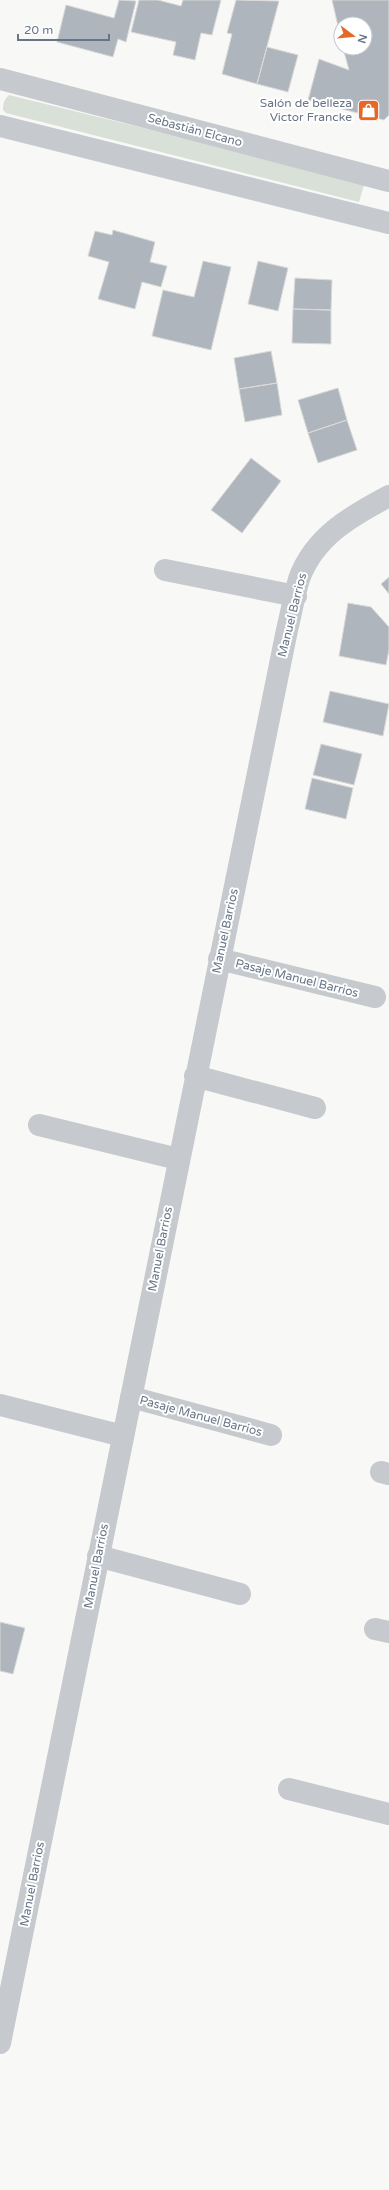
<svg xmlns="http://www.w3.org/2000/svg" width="389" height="2190" font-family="'Varela Round',sans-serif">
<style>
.green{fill:#d9e0d7}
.building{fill:#afb5bc;stroke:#dadad8}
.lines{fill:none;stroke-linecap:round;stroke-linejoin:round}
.minor{stroke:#c6c9cd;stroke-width:22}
.tertiary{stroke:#c6c9cd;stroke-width:22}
.labels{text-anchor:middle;stroke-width:4;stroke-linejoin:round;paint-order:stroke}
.poi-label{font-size:12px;fill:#677587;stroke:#fff;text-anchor:end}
.street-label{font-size:12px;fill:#677587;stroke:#fff}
</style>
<rect width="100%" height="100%" fill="#f8f8f6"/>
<path class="green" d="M9,95L212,145L364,185L359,202L6,113L3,110C3,103 4,100 9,95Z"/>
<path class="building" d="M119,0L136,1L126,42L118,39L113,57L57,42L66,5L114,18Z
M139,0H158L181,6L183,0H221L212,35L201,33L195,60L173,55L176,42L131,32Z
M236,0L279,1L257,84L222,74L232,34L227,33Z
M332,0H389V115L384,120L308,100L319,59L349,70L343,48H365V24H341V39Z
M267,47L298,55L288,92L257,84Z
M113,230L155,242L150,262L167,266L161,287L142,282L135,309L98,299L109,262L88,256L95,231L112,235Z
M203,261L231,267L211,350L152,336L163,290L194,297Z
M258,261L288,268L278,311L248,304Z
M295,278L332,280L331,310L293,309Z
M293,309L331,310V344L292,343Z
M271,351L277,383L239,389L234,358Z
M277,383L282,415L245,422L239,389Z
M338,388L347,420L308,433L298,400Z
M347,420L357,450L318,463L308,433Z
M251,458L281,481L242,533L211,510Z
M389,577V594L381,584Z
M348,603L371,607L389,627V650L386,665L339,656Z
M330,691L389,704L383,736L323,722Z
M321,744L362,754L354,785L313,775Z
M312,778L353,788L346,819L305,809Z
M0,1622L25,1628L13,1674L0,1671Z"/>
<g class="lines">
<path class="minor" d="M165,570L296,596
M219,959L375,997
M195,1076L315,1108
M39,1125L178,1159
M131,1397L271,1435
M0,1405L123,1436
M381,1472L389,1474
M98,1556L240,1594
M375,1629L389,1632
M289,1789L389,1814
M0,2043L287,630C291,614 294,596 299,579C314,537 351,516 389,496"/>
<path class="tertiary" d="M0,79L389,181
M0,126L389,223"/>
</g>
<defs>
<symbol id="shop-square" viewBox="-11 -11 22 22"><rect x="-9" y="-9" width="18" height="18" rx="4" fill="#e56829" stroke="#fff"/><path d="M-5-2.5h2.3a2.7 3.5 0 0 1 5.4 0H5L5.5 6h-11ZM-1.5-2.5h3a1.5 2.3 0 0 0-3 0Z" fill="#fff"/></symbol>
</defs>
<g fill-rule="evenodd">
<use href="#shop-square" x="356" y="98" width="25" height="25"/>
</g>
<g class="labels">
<g class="poi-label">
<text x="352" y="107">Salón de belleza<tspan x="352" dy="14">Victor Francke</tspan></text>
</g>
<g class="street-label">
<text transform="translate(195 130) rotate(15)" y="4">Sebastián Elcano</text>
<text transform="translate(292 615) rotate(-76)" y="4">Manuel Barrios</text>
<text transform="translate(225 931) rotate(-78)" y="4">Manuel Barrios</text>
<text transform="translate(297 978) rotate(14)" y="4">Pasaje Manuel Barrios</text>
<text transform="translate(160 1249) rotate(-79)" y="4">Manuel Barrios</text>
<text transform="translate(201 1416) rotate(15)" y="4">Pasaje Manuel Barrios</text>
<text transform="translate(96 1566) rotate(-79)" y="4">Manuel Barrios</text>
<text transform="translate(32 1884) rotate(-79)" y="4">Manuel Barrios</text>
</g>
</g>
<g transform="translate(353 36) rotate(106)"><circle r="19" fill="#ffffff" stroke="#c2c8cf"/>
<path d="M0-3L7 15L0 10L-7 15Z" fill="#e56829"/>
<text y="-6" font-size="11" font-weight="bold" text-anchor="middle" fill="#677587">N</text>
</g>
<path d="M18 34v6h91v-6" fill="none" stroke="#677587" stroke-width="2"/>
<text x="24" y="34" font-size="12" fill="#677587" stroke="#ffffff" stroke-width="3" paint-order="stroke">20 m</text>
</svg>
